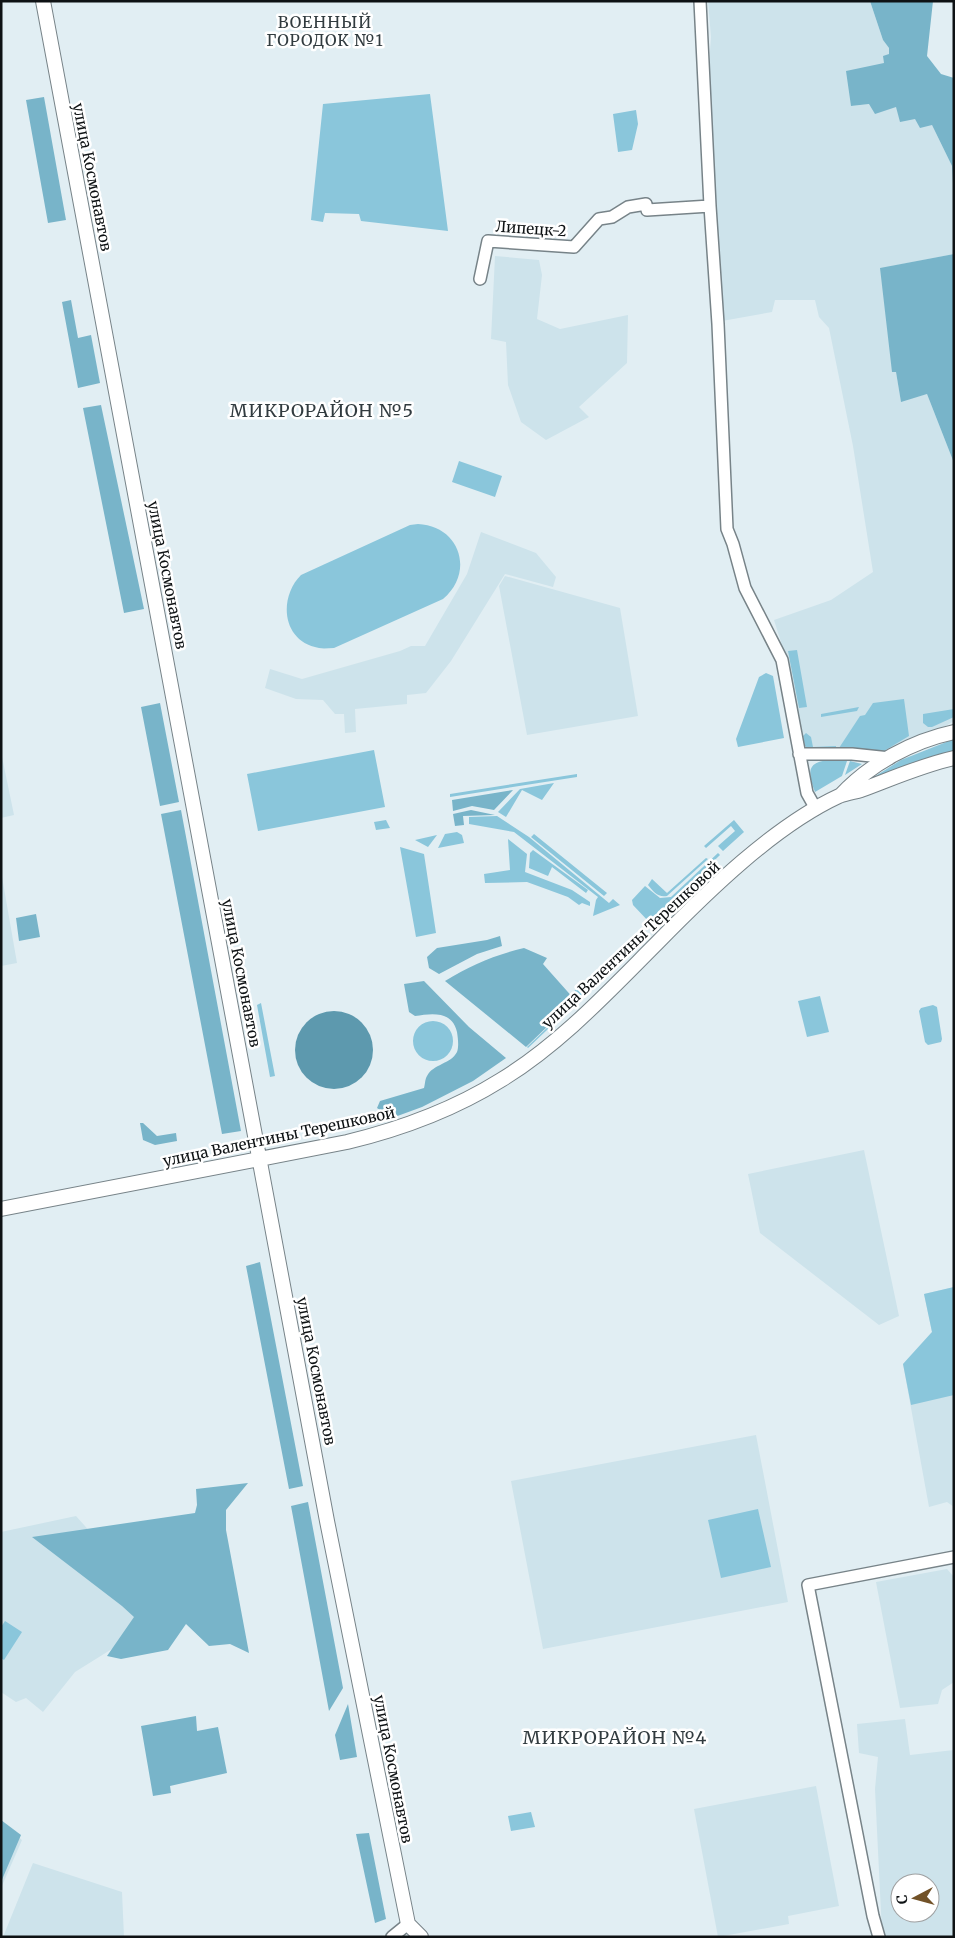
<svg xmlns="http://www.w3.org/2000/svg" width="955" height="1938" font-family="Merriweather,serif">
<style>
.built{fill:#cde3eb;fill-rule:evenodd}
.green{fill:#8ac6db}
.forest{fill:#78b4c9}
.water{fill:#5d99ae}
.lines{fill:none;stroke-linecap:round;stroke-linejoin:round}
.minor-casing{stroke:#778388;stroke-width:14}
.major-casing{stroke:#778388;stroke-width:16}
.minor{stroke:#fff;stroke-width:11}
.major{stroke:#fff;stroke-width:14}
.labels{text-anchor:middle;stroke-width:5;stroke-linejoin:round;paint-order:stroke}
.street-label{font-size:15px;fill:#0e1214;stroke:#fff}
.neighbourhood-label{font-size:16px;letter-spacing:1px;fill:#313b3f;stroke:#fff}
.quarter-label{font-size:18px;letter-spacing:1px;fill:#313b3f;stroke:#fff}
</style>
<rect width="100%" height="100%" fill="#e1eef3"/>
<path class="built" d="M708,1H870L883,40L889,48V54L885,63L851,106L870,104L896,107L915,119L932,125L952,166L954,200V254L892,266V372H896L901,401L927,394L954,463V721L935,732L888,753L801,751L786,658L774,620L831,600L873,572L853,446L829,328L819,317L815,300H775L772,312L722,321L707,94L711,37Z
M495,256L539,260L542,275L537,319L560,329L628,315L627,363L579,407L589,417L546,440L521,422L508,385L506,342L491,339Z
M481,532L536,553L556,577L553,587L505,574L451,661L426,693L407,695V704L355,709L356,732L345,733L344,714H335L323,700L296,699L265,688L270,669L302,679L400,651L411,646H425L467,574Z
M505,576L620,608L638,716L527,735L499,586Z
M1,752L14,815L1,818Z
M1,871L17,963L1,966Z
M864,1150L899,1316L879,1325L760,1233L748,1174Z
M954,1287V1507L947,1502L929,1507L903,1364L932,1332L924,1294Z
M756,1435L788,1602L543,1649L511,1481Z
M76,1516L110,1554L152,1624L75,1672L43,1712L26,1698L16,1702L1,1692V1532Z
M947,1569L954,1577V1682L942,1690L938,1704L900,1708L876,1582Z
M905,1719L910,1755L954,1750V1937H886L882,1933L875,1789L878,1757L859,1753L857,1724ZM900,1883H930V1913H900Z
M816,1786L839,1906L788,1916L789,1924L718,1937L694,1809Z
M1,1823L22,1840L1,1888Z
M33,1863L122,1892L124,1937H3Z"/>
<path class="green" d="M430,94L448,231L361,221L359,214L325,213L323,222L311,220L323,104Z
M636,110L638,124L632,150L618,152L613,114Z
M459,461L502,476L495,497L452,482Z
M418,524C460,526 475,572 443,599L334,648C329,648 324,649 319,648C282,642 278,598 301,575L410,525Z
M797,650L807,707L799,708L788,651Z
M766,673L773,676L784,738L738,747L736,739L759,677Z
M904,699L909,736L884,751L871,752L839,748L860,716L865,715L873,703Z
M859,707L857,711L821,717V714Z
M954,709V717L932,727H928L923,723V714Z
M806,733L811,737L813,747L836,746V748L809,749L805,746L803,736Z
M954,739V754L858,787L901,760Z
M374,750L385,807L258,831L247,774Z
M832,760L847,761L842,776L815,792C807,771 807,761 832,760Z
M850,761L862,764L845,775Z
M577,774V777L450,797V794Z
M554,783L542,800L522,790L506,817L498,812L520,789Z
M497,816L529,837L609,903L613,899L620,905L593,916L596,900L598,897L514,832L469,824V817Z
M386,820L390,828L376,830L374,822Z
M734,820L744,832L723,851L718,846L735,831L731,826L706,848L704,846Z
M457,832L462,835L464,843L438,848L445,834Z
M534,834L607,893L604,896L531,837Z
M437,835L428,847L415,840Z
M508,839L527,854L525,872L572,890L590,902V906L582,903L579,905L568,897L527,882L485,883L484,874L510,870Z
M400,847L424,854L436,933L416,937Z
M533,850L588,890L586,893L552,867L548,876L529,868L530,853Z
M718,853L720,855L650,923L633,905L632,900L645,886L660,898L671,897Z
M706,858L708,859L667,896C658,898 653,891 648,885L652,879L667,893Z
M621,950L625,955L614,965L610,961Z
M603,967L608,972L597,982L592,978Z
M580,986L586,993L528,1048L527,1047L577,999L572,993Z
M820,996L829,1032L807,1037L798,1001Z
M261,1003L275,1076L270,1077L257,1005Z
M933,1005L937,1007L942,1039L941,1042L928,1045L925,1042L919,1011L921,1008Z
M413 1041a20 20 0 1 1 40 0a20 20 0 1 1-40 0Z
M954,1287V1395L911,1405L903,1364L932,1332L924,1294Z
M758,1509L771,1567L721,1578L708,1520Z
M5,1621L22,1632L4,1660L1,1658V1627Z
M531,1812L535,1827L511,1831L508,1816Z"/>
<path class="forest" d="M870,1H933L927,56L941,74L954,78V200L952,166L932,125L920,128L915,119L900,122L896,107L875,114L869,104L851,106L846,71L884,63L883,56L889,54V48L883,40Z
M44,97L66,220L48,223L26,100Z
M954,254V463L927,394L901,402L896,372H892L880,268Z
M71,300L78,338L91,335L100,383L78,388L62,302Z
M101,405L144,609L124,613L83,408Z
M160,703L179,802L160,806L141,707Z
M513,790L494,810L472,806L453,811L452,800Z
M181,810L241,1131L222,1134L161,814Z
M471,810L495,815L463,816L464,825L455,826L453,814Z
M36,914L40,937L19,941L16,918Z
M500,936L502,946L477,954L439,974L429,968L427,957L437,948L487,940Z
M524,948L547,958L543,964L575,1000L526,1047L445,981C471,965 494,955 524,948Z
M424,981L469,1027L506,1058L473,1081L422,1107L392,1118L377,1108L380,1101L424,1088C425,1085 425,1079 427,1076C433,1064 451,1064 457,1052C459,1046 458,1039 457,1032C452,1011 433,1013 415,1016L409,1012L404,984Z
M143,1123L157,1136L176,1133L177,1141L155,1145L143,1140L140,1123Z
M260,1262L303,1486L289,1489L246,1266Z
M248,1483L226,1510V1530L249,1653L230,1644L209,1646L186,1624L168,1650L121,1659L107,1656L134,1617L122,1606L32,1537L195,1513L197,1505L196,1489Z
M308,1502L343,1688L329,1711L291,1506Z
M348,1704L357,1757L340,1760L335,1735Z
M196,1716L197,1731L218,1727L227,1773L170,1786L171,1793L153,1796L141,1726Z
M1,1820L21,1835L1,1882Z
M369,1833L386,1919L375,1923L356,1834Z"/>
<path class="water" d="M295 1050a39 39 0 1 1 78 0a39 39 0 1 1-78 0Z"/>
<g class="lines">
<defs>
<path id="minor" d="M700,1L710,206L718,324L727,529L733,544L745,588L782,660L807,793L816,809
M480,279L488,241L574,247L599,219L612,217L628,207L646,204L647,210L710,206
M799,754H852L890,758
M392,1937L408,1924
M879,1937L873,1916L808,1585L954,1557"/>
<path id="major" d="M43,1L327,1521L408,1924L421,1937
M841,795C870,764 912,741 954,732
M1,1209L347,1142C401,1129 453,1110 501,1080C560,1044 608,992 657,943C707,892 774,826 839,796C846,793 854,792 861,790C891,779 922,765 954,758"/>
</defs>
<use href="#minor" class="minor-casing"/>
<use href="#major" class="major-casing"/>
<use href="#minor" class="minor"/>
<use href="#major" class="major"/>
</g>
<g class="labels">
<g class="street-label">
<text transform="translate(92 177) rotate(79)" y="5">улица Космонавтов</text>
<text transform="translate(531 229) rotate(4)" y="5">Липецк-2</text>
<text transform="translate(167 575) rotate(79)" y="5">улица Космонавтов</text>
<text transform="translate(631 945) rotate(-43)" y="5">улица Валентины Терешковой</text>
<text transform="translate(241 973) rotate(79)" y="5">улица Космонавтов</text>
<text transform="translate(279 1137) rotate(-12)" y="5">улица Валентины Терешковой</text>
<text transform="translate(316 1371) rotate(79)" y="5">улица Космонавтов</text>
<text transform="translate(393 1769) rotate(79)" y="5">улица Космонавтов</text>
</g>
<g class="neighbourhood-label">
<text x="325" y="28">ВОЕННЫЙ<tspan x="325" dy="18">ГОРОДОК №1</tspan></text>
</g>
<g class="quarter-label">
<text x="322" y="417">МИКРОРАЙОН №5</text>
<text x="615" y="1744">МИКРОРАЙОН №4</text>
</g>
</g>
<rect width="955" height="1938" fill="none" stroke="#0e1214" stroke-width="5"/>
<g transform="translate(915 1898) rotate(264)"><circle r="24" fill="#ffffff" stroke="#9fa0a1"/>
<path d="M0-4L9 19L0 12L-9 19Z" fill="#725228"/>
<text y="-8" font-size="14" font-weight="bold" text-anchor="middle" fill="#0e1214">С</text>
</g>
</svg>
